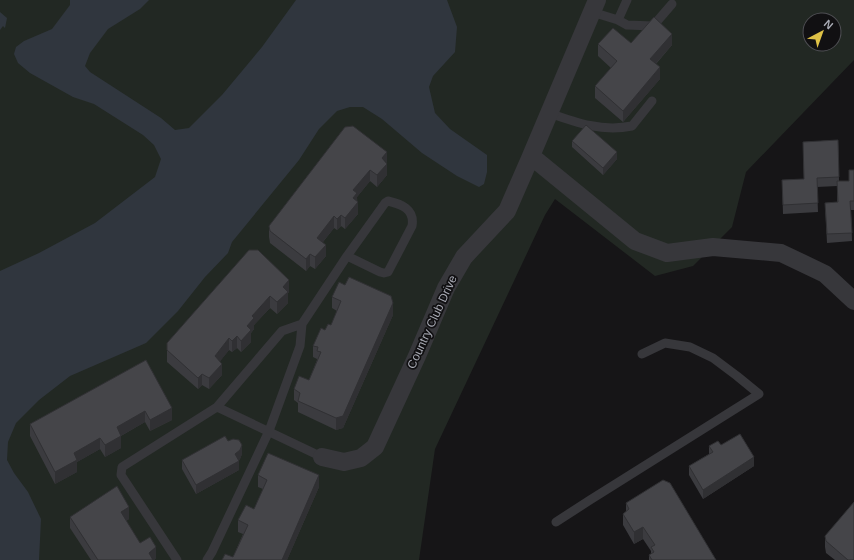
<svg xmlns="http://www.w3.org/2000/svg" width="854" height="560" font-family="Helvetica,sans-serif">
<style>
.green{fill:#222823;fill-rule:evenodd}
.water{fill:#30363e}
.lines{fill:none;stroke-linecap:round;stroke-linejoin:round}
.lane{stroke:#37373b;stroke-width:9}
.street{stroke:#37373b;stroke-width:18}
.wall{fill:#3b3b3f}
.shaded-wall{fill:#303033}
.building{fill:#454549;stroke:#303033}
.labels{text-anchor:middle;stroke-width:3.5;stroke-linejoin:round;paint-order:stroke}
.street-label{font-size:12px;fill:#a9abb5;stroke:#111012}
</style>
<rect width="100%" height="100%" fill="#161517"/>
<path class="green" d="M0,0H854V60L746,172L732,227L693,266L655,276L555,199L545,215L435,449L419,560H0ZM810,20H834V44H810Z"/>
<path class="water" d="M70,0H149L140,9L108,29L90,53L85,66L90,72L161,118L175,130L189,128L222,95L262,47L296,0H447L457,27L455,52L433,76L429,87L435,113L450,129L487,155V172L484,184L479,187L457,176L422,153L382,119L363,107H350L337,111L319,129L299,160L232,242L228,253L205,277L178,311L146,343L70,376L39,400L16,423L8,442L7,460L14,473L28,492L41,519L39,560H0V271L39,253L95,223L155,177L161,159L154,145L143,135L94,104L73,97L30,73L18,63L14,54L16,47L24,41L52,29L70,5Z
M0,12L7,18L5,28L3,26L0,30Z"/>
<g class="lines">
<path class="lane" d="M592,12L618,20L627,25L653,26L672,4
M618,20L627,0
M549,113C577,123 602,132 632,126L652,101
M217,407L282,331L302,324L347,256L385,203L388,201C401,204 415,209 412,226L388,272L384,273L380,272L347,256
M556,522L590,500L759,394L737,376L713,358L690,347L665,343L642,354
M177,560L121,475L122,467L217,407L322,457
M207,560L212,552L269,431L300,346L302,324"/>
<path class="street" d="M597,0L531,156L635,241L667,253L713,247L781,253L825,274L854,301
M322,457L344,462L361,458L375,447L417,356L446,288L464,257L507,211L531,156"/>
</g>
<path class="wall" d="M631,43L672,45L656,64L660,79L623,122L595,98V86L611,68L598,56V44Z
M345,127L387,163V175L377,187L370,181L357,197L358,214L345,229L341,226L337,230L334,228L323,242L326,256L315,269L310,266L306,271L270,243L269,237V226Z
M838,140L839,181H849L854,170V210H851L852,241L827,243L825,203L837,202V186L817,187L818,212L783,214L782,180L804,179L803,142Z
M572,141L617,159L603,175L572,147Z
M249,250L289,292L288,293V303L277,314L270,308L254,325V329L251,333V342L241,352L237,348L232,352L229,350L220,361L222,375L209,389L202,385L198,389L167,362V343Z
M332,297L393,315L343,428L336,430L298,412V403L294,400V389L309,380L317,360V359L313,357V346L325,330L331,325L337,311L332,308Z
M146,360L172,420L150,431L145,422L121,436V448L105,457L100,449L77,462V472L55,484L30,436V424Z
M721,445L754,466L703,499L689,475V466L709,454V446Z
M242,454L240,459L239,460V470L196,494L182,469V460Z
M258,475L319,487L287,560H222L233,557L243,534L238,532V520L254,509L263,489L258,487Z
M626,503L716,560H649V555L651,554V551L643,539L634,544L623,525V514L626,512Z
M70,517L129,519L126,521L140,543L156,558L154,560H91L70,528Z
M825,536L854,560H835L826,553L825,547Z"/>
<path class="shaded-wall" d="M672,34V45L650,70V59Z
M660,67V79L623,122V111Z
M387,152V163L382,158Z
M617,152V159L603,175V168Z
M387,164V175L377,187V175Z
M370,170V181L357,197V204L358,202V214L345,229V218L353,190Z
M341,215V226L337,230V219Z
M334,216V228L317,249V238Z
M326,245V256L315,269V257Z
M310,254V266L306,271V259Z
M289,280V292L288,293V303L277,314V302L283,287Z
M270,296V308L254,325V329L251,333V342L241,352V341L247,326L252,316Z
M393,303V315L343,428L336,430V418Z
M237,336V348L232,352V341Z
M229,338V350L215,368V356Z
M222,364V375L209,389V378Z
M202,374V385L198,389V378Z
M172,408V420L150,431V420Z
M145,411V422L117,438V427Z
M121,436V448L105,457V445Z
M100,438V449L77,462V472L55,484V472L74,453Z
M242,445V454L240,459L236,463L239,461V470L196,494V485L235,454Z
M754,457V466L703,499V490Z
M319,475V487L287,560H282Z
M129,507V519L121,524V512Z
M643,527V539L634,544V532Z
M156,547V558L154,560H149V553Z"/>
<path class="building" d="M654,17L672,34L650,59L660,67L623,111L595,86L617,61L598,44L613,28L631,43Z
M586,125L617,152L603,168L572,141Z
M353,126L387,152L382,158L387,164L377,175L370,170L353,190L357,193L353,198L358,202L345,218L341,215L337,219L334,216L317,238L326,245L315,257L310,254L306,259L270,231L269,226L345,127Z
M838,140L839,177L817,178L818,203L783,205L782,180L804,179L803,142Z
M849,170H854V201H850L852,233L827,234L825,203L838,202L837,181H849Z
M249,250H258L289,280L283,287L288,292L277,302L270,296L252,316L254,318L247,326L251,330L241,341L237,336L232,341L229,338L215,356L222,364L209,378L202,374L198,378L167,350V343Z
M349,277L391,296L393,303L343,416L336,418L298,401L300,393L294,389L299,376L309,380L321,352L317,351L318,347L313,346L321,328L325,330L328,324L331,325L341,301L332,297L339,282L345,285Z
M146,360L172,408L150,420L145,411L117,427L121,436L105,445L100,438L74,453L77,460L55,472L30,424Z
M740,434L754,457L703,490L689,466L713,452L709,446L718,441L721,445Z
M225,436L228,441L233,439L239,440L242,445L240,450L235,454L239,461L196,485L182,460Z
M268,453L319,475L282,560H222L225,554L233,557L248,525L238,520L246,505L254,509L267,480L258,475Z
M663,480L670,483L716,560H652L649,555L654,552L651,547L655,545L643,527L634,532L623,514L629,509L626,503Z
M117,486L129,507L121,512L140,543L150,537L156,547L149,553L153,560H98L70,517Z
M854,502V560H848L826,541L825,536Z"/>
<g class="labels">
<g class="street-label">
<text transform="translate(432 322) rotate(-65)" y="4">Country Club Drive</text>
</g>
</g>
<g transform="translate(822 32) rotate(41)"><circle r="19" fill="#111012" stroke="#4e4e53"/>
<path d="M0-3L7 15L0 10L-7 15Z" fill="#dec146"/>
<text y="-6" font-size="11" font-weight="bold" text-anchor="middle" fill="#a9abb5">N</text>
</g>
</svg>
